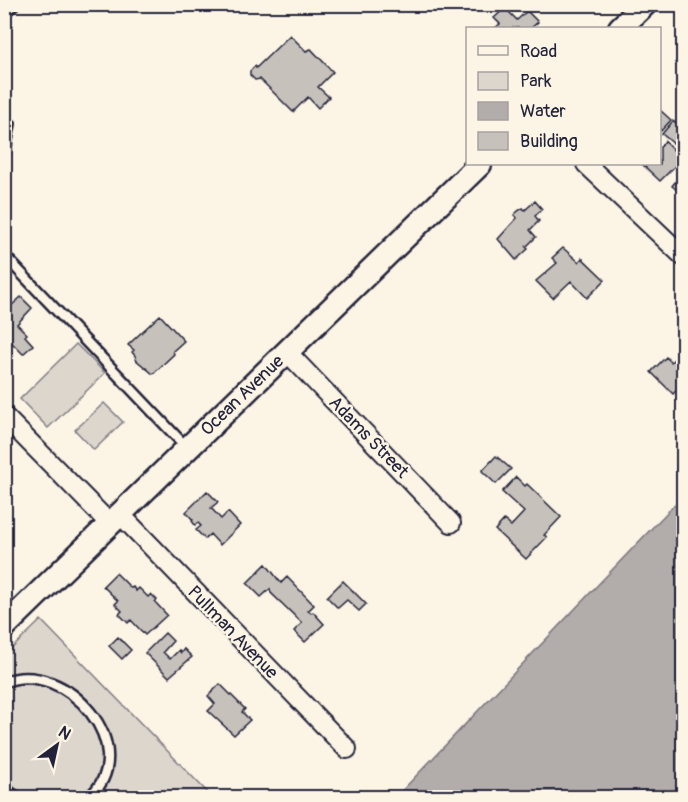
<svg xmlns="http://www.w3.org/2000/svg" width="688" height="802" font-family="Pangolin,sans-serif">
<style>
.green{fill:#dcd6cc;stroke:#7f7c84;stroke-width:1.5}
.water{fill:#b2adab;stroke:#78757e;stroke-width:1.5}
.building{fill:#c6c1bb;stroke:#22223b;stroke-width:1.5}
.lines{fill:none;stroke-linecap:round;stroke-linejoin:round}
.service-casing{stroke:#22223b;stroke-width:14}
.minor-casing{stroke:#22223b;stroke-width:22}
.tertiary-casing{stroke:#22223b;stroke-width:27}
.service{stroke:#fcf5e5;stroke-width:9}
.minor{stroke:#fcf5e5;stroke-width:18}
.tertiary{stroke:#fcf5e5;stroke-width:22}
.labels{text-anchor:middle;stroke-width:5;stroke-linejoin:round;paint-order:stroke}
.street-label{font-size:18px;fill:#22223b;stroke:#fcf5e5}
</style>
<rect width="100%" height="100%" fill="#fcf5e5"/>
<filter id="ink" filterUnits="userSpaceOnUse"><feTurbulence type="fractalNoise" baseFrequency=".0167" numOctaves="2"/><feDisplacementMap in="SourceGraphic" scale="12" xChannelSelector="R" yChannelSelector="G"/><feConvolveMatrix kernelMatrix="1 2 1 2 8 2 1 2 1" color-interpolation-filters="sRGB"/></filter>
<g filter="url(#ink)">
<path class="green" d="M76,344L105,373L48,428L20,399Z
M104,403L123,422L94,450L75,430Z
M41,620L212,797L5,798V655Z"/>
<path class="water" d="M683,496V797H396L651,529Z"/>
<path class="building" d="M505,8L517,20L527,11L538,22L531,28H495L500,24L494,18Z
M290,35L306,51L311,49L333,72L318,87L329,97L318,108L308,97L293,112L260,79L255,80L250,75V71L255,66L256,68Z
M660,110L671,120L661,131L660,130Z
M673,121L684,129V133L674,144L662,134Z
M665,141L682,159L660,181L642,164H660V147Z
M683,172H684V196L672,186Z
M535,201L542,209L535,216L539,221L530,230L536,237L526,247L528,249L516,260L498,239L517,218L514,215L518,211L523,208L525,210Z
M563,248L579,262L582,258L605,280L587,298L571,281L553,298L536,281L557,263L552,258Z
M21,297L32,308L17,324L27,334L25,336L33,345L23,354L4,335V299L11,306Z
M160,315L184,341L173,351L174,354L153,374L135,359L136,357L132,352L134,350L128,345Z
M684,338V383L673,394L651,372L666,357L671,362L678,355L676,352L681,346L678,344Z
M496,456L511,469L496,484L482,471Z
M516,477L525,486L527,484L561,517L544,535L547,537L526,559L495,530L504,520L511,526L524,512L502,492Z
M207,491L218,502L211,508L221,519L228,512L240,525L220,545L210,534L205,539L196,530L201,526L198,523L195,525L192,521L193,520L186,512Z
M266,564L281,583L287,577L314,605L308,611L311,613L313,612L324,624L305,642L294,631L302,623L271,593L270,589L261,597L247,583Z
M116,573L131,588L133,587L136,591L139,588L148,597L151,594L157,600L155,602L167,615L145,635L131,620L128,623L119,614L122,611L115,604L118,601L103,586Z
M343,581L366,604L359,611L347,600L338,608L327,597Z
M165,633L173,641L163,652L170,659L179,650L181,653L184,649L192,657L169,677L145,653Z
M118,637L131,650L122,659L109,646Z
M220,684L245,709L242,712L250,720L234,735L208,711L215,704L208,696Z"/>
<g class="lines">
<defs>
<path id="service" d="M4,13L14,4
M4,117L10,124L4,156
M4,255L188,449
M4,682C66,657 145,750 88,798
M4,788L18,798"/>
<path id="minor" d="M586,164L684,257
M287,352L451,523
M4,416L110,524
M120,514L347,749"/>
<path id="tertiary" d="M620,28L645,4
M4,627L480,164"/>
</defs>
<use href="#service" class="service-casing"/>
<use href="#minor" class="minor-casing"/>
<use href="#tertiary" class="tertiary-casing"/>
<use href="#service" class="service"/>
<use href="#minor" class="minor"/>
<use href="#tertiary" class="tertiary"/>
</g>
</g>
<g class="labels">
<g class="street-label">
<text transform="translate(242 395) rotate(-44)" y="6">Ocean Avenue</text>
<text transform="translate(369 437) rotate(46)" y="6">Adams Street</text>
<text transform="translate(233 632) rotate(46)" y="6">Pullman Avenue</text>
</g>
</g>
<rect width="688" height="802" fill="none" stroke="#fcf5e5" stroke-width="24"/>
<rect x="12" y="12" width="664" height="778" fill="none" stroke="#22223b" stroke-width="2" filter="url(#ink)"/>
<rect x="466" y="27" width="195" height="138" fill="#fcf5e5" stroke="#a5a1a1" stroke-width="1.5"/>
<rect x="478" y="46" width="30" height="9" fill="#fcf5e5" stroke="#a5a1a1" stroke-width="1.5"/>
<text x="520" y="57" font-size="18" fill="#22223b">Road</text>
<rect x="478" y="72" width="30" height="18" fill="#dcd6cc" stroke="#a5a1a1" stroke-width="1.5"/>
<text x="520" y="87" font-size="18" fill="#22223b">Park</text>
<rect x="478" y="102" width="30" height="18" fill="#b2adab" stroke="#a5a1a1" stroke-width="1.5"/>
<text x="520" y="117" font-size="18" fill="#22223b">Water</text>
<rect x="478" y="132" width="30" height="18" fill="#c6c1bb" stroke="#a5a1a1" stroke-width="1.5"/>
<text x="520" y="147" font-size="18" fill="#22223b">Building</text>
<g transform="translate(57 745) rotate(33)" stroke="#fcf5e5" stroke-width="4.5" paint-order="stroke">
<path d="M0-4.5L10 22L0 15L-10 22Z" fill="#22223b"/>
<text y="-9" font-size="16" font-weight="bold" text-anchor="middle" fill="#22223b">N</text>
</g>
</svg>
